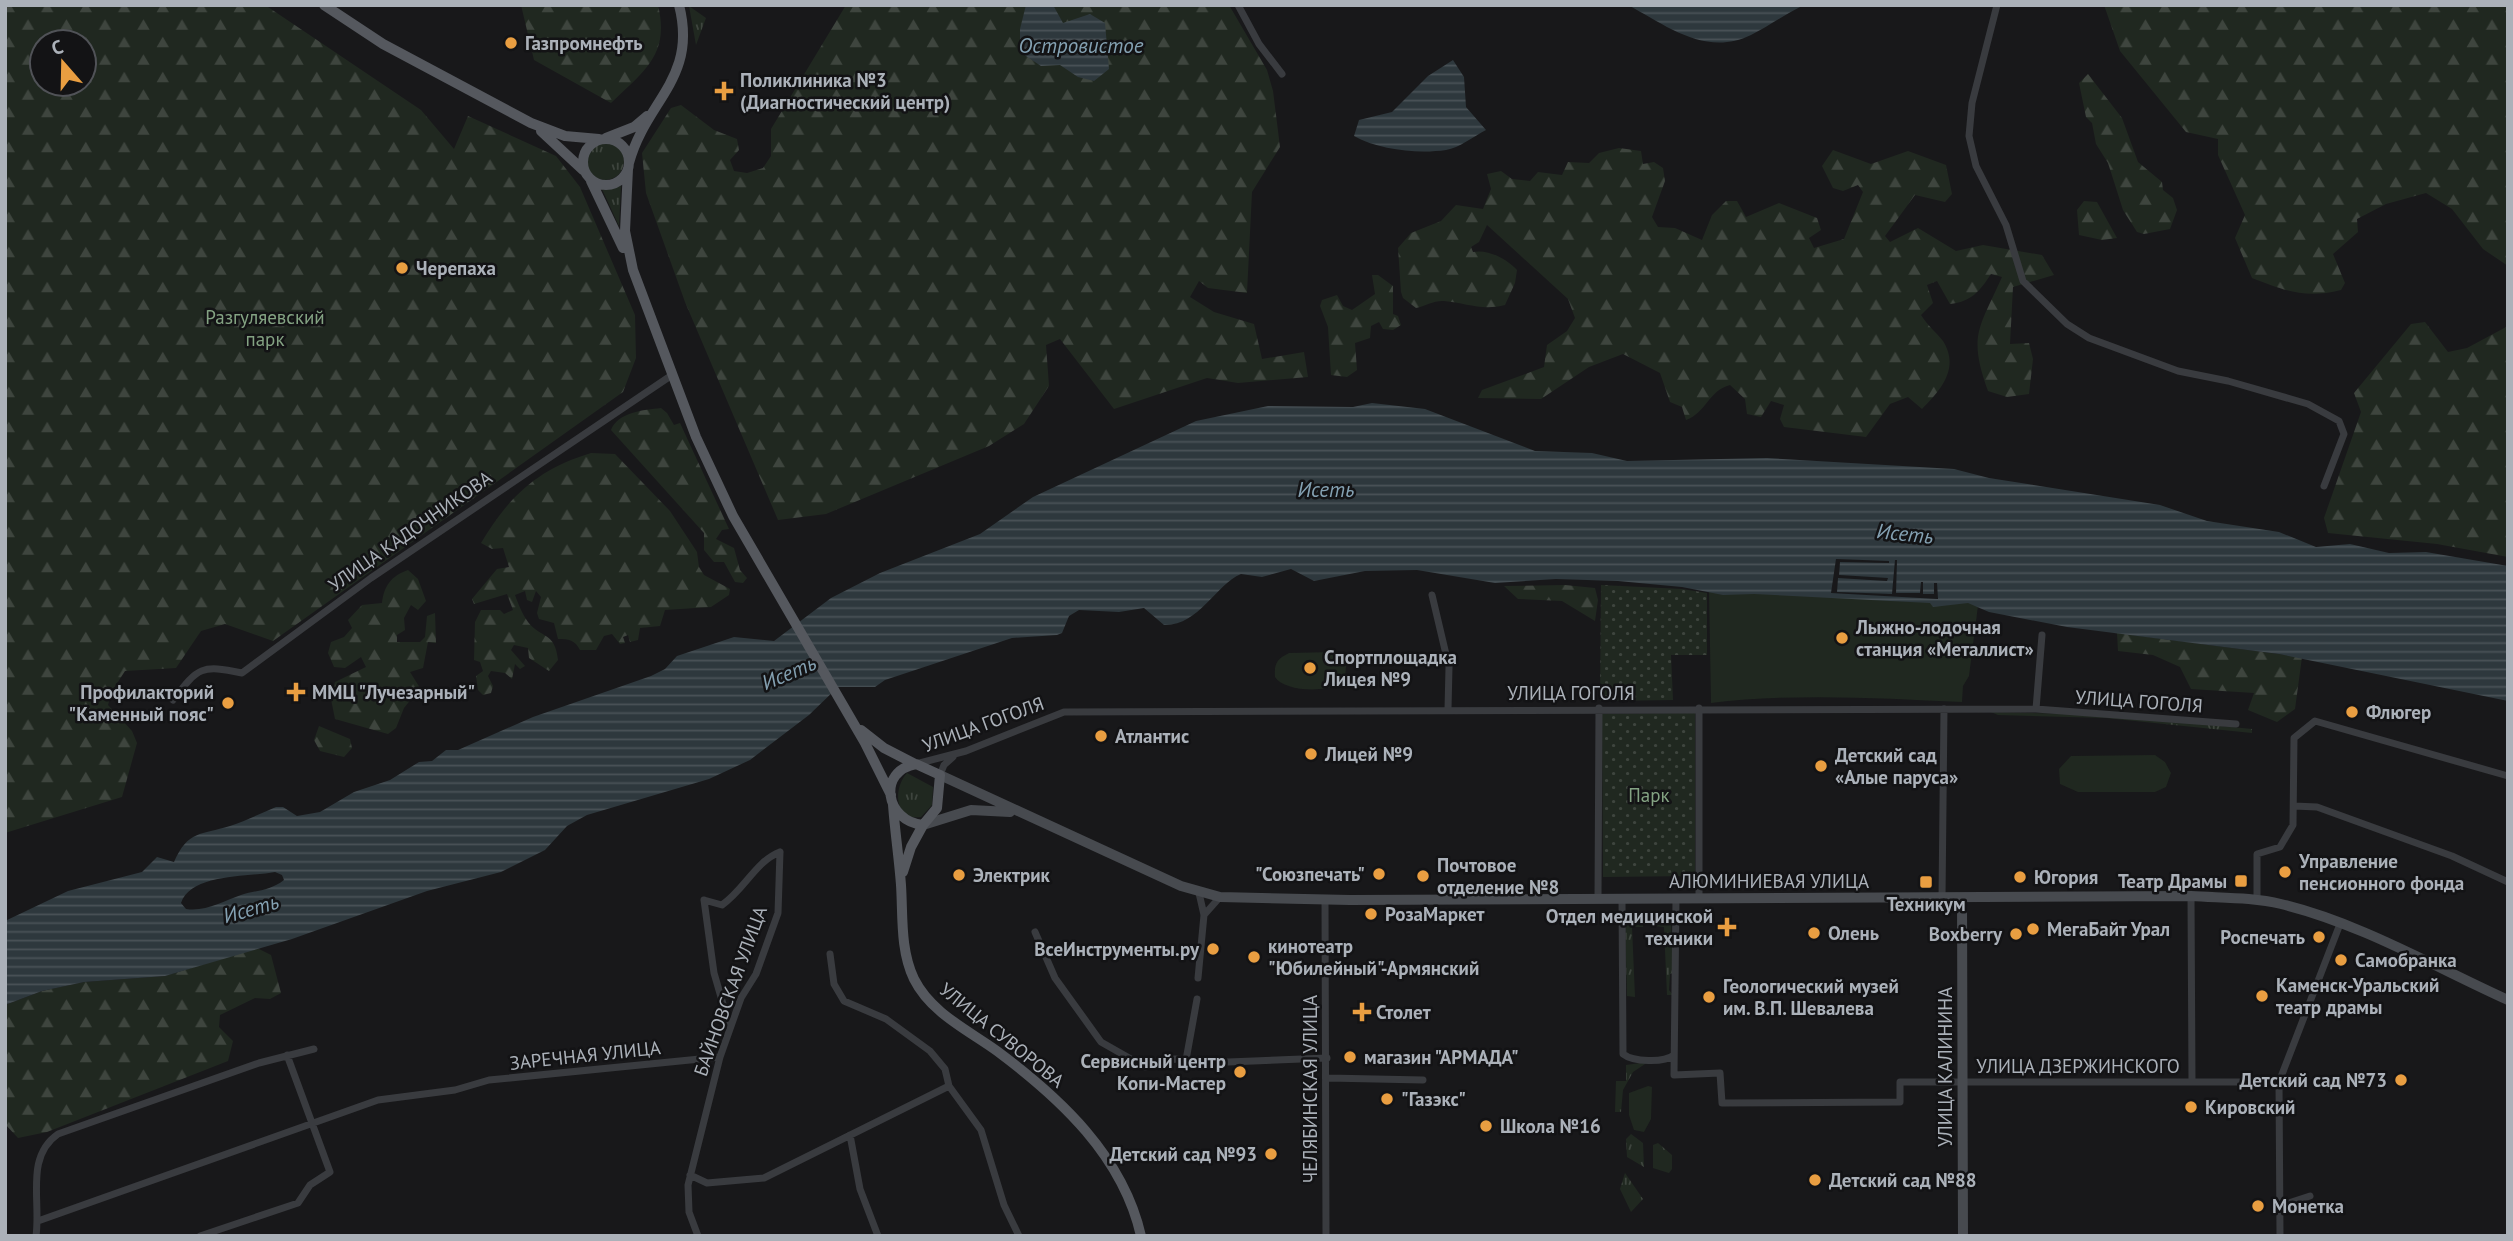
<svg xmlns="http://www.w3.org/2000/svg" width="2513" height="1241" font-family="'PT Sans',sans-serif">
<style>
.grass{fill:url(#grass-tufts)}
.forest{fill:url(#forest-firs);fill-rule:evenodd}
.park{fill:url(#park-dots)}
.pitch{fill:#202820}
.water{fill:url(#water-rules);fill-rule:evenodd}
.pier{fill:#18181a}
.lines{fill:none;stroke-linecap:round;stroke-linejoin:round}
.street{stroke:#393b3f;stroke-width:7}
.secondary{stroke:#474a4f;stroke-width:10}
.primary{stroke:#55585e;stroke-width:10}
.poi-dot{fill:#e99e41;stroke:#131315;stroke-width:2.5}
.labels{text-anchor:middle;stroke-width:5;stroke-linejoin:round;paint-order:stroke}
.poi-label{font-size:19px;font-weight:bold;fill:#abb1b9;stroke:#131315;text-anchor:start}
.park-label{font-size:19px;fill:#84a383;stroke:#131315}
.street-label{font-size:19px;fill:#abb1b9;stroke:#131315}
.water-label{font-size:21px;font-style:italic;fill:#84a1b2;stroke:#131315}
</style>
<defs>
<pattern id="grass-tufts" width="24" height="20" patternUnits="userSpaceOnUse" patternTransform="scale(1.75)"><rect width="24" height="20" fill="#202820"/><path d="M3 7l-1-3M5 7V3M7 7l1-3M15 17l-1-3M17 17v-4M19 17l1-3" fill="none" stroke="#3e453e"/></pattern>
<pattern id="forest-firs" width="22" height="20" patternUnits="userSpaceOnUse" patternTransform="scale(1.75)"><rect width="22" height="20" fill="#202820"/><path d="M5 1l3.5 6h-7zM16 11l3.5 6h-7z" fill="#3e453e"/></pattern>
<pattern id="park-dots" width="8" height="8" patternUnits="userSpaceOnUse" patternTransform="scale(1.75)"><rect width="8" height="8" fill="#202820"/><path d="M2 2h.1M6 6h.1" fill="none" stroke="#3e453e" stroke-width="1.8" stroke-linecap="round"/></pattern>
<pattern id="water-rules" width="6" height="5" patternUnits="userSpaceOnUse" patternTransform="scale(1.75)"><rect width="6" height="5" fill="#2e383d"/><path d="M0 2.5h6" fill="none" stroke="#4a5257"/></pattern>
</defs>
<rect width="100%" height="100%" fill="#18181a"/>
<path class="grass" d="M689,6L706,18L696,45Z
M586 161a19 19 0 1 1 38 0a19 19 0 1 1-38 0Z
M621,186L619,226L602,189Z
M1991,712L2107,715L2252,729V733L2106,718L1998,715Z
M907,773L933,787L932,805L921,817C894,821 893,788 907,773Z
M1643,921V927H1632L1635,997L1627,996L1625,922Z
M1654,922H1671L1673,973L1670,974L1669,990L1673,995H1667L1664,927L1654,926Z
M1648,1062L1633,1072L1623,1090L1621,1112H1615L1616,1081H1626V1065Z
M1631,1134L1643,1143L1644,1167L1627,1157L1626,1139Z
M1658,1143L1672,1155V1169L1669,1173L1653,1168V1145Z
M1625,1173L1643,1199L1631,1212L1620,1189Z"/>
<path class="forest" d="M5,5H265L421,110L454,149L468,116L556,156L580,187L635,315L636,358L623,392L273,641L225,624L201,631L176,668L125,671L112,691L108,705L132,731L137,743L122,797L5,833ZM42,42H84V84H42Z
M521,5H658C670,55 644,71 611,103L534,60Z
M846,5H1229L1267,70L1273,91L1280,147L1252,192L1247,293L1208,288L1199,281L1190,297L1214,312L1254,324L1262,359L1304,352L1308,377L1238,383L1207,378L1114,409L1060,339L1046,345L1049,386L1024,424L989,446L826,514L778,520L685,302L646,193L642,153L671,108L681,105L714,130L737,139L739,150L730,160L734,171L747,173L763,168L771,156V129Z
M2104,5H2508V266L2483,249L2452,209L2426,193L2386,204L2357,219L2358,232L2333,254L2345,283L2341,290C2305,299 2286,291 2252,278L2235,238L2245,215L2218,155V139L2186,132L2120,51Z
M2088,74L2122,118L2138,162L2162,182L2163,190L2173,198L2177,210L2170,229L2144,234L2137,232L2123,210L2108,163L2096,144L2092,123L2086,117L2079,83Z
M1619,148L1641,151L1643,164L1654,162L1663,168L1665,181L1652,217L1658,227L1675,228L1702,240L1712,215L1726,201H1737L1746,217L1779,203L1817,218L1821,230L1809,238L1814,248L1844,239L1863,192L1858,185L1843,191L1833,188L1822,166L1833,150L1871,164L1908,151L1946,165L1952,194L1945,202L1915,195L1885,236L1890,242L1918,228L1956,251L1983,245L2042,255L2054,275L2013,287L2010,344L2029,343L2033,359L2029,394L2007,397L1988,391C1968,335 1979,329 2002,277L1991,274C1980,291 1971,302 1950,304L1937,281L1927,285L1933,303L1921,315C1927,325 1936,332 1943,341C1960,368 1941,390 1922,409L1908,397L1890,404L1866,437L1784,427L1780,419L1784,405L1771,401L1761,417L1747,414L1745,399L1730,385C1709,390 1706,413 1686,420L1682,407L1670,402L1660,373L1623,354L1589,367L1541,399L1478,398L1482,390L1544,367L1547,345L1567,331L1575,318L1568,299L1487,225L1479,242L1471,247L1473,252C1488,249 1507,259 1517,270L1515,283L1505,305C1482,311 1466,303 1444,301C1435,300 1425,306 1416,308L1403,298L1401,292L1398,248L1411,233L1441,221L1456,205L1483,209L1491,189L1487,174L1501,171L1512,179L1530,181L1538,172L1562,175L1568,162L1589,163L1599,153Z
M2084,201L2097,202L2117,238L2102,240L2079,235L2077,210Z
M1372,275H1378L1393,286V314L1398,316L1401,325L1393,330L1383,329L1379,322L1371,326L1370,338L1355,343L1357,370L1347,377L1331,375L1328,327L1320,306L1322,300L1337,295L1343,306L1352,310L1375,294Z
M2425,322L2448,352L2467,348L2508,326V557L2437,544L2328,533L2324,518L2361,412L2354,393L2411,324Z
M661,408L667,413L674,425L680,423L729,529L722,530L716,539L734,548L740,570L747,578L743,583L735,582L724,562H714L704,550V533L611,430C618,412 644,410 661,408Z
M591,453L615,454L670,511L697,552L699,567L704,575L730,589L729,595L711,607L665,610L660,626L640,628L638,640L630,642L628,635L623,637L625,643L620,644L612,634L604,636L596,650H580C575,640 569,639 558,639L554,623L539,619L537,613L541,597L536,591L532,602L527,600L525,591L515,595C518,603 522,614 528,622C541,639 555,631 558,660L549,671L529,658L528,648L514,645L511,650L525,666L520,669L515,664L512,679L505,673L491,671L488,676L493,686L491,693L483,695L478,690L476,676L483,671L480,662L474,660L475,622L481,610H500L504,614L513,610L507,594L474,604L472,599L497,569L509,567L503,548L492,549L481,543C509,496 538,469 591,453Z
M408,570L418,579L426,601L418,610L411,605L404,618L405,630L397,635V642H420L425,637L427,616L435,613L436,643L428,642L423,668L410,672L420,688L404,708L396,728L388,734L335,719L331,699L335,682L366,667L361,657L345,668L334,667L328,653L331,642L344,637L352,628L348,620L362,605L382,603C384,586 391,576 408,570Z
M1565,585L1595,588L1598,600L1595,621L1562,601L1518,599L1504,586Z
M2117,633L2302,657L2295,709L2277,722L2248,710L2254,693L2191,689L2180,667L2153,655L2118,651Z
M319,726L350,739L352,748L344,757L320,751L314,740Z
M257,948L271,955L281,993L270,999L255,998L220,1015L219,1027L233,1041L228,1061L47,1132L18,1138L5,1124V1005L42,991L84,982L165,976Z"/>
<path class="park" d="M1601,585L1682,589L1707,593V655H1671L1673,700L1600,701Z
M1695,713V876L1603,877L1602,714Z"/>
<path class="pitch" d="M1709,590L1979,598L1969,676L1963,686L1962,702C1879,698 1793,693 1711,703Z
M1289,653L1333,652L1340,655L1346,666L1345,678C1335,694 1285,693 1275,677C1274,663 1277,659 1289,653Z
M2155,755L2165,762L2171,773L2166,787L2155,792H2078L2060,784L2059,769L2071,756Z
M1648,1086L1652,1087L1651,1119L1644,1132L1634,1130L1629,1115V1093Z"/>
<path class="water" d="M1026,5H1053L1063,23L1090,14L1105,23L1109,69L1094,81L1078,77L1060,65L1041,66L1020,52V29Z
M1628,5H1804C1785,14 1769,26 1751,35C1706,57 1667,26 1628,5Z
M1453,60L1464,77L1466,107L1486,130C1474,136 1459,148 1446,150C1418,154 1379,150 1354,136L1359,120L1392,112L1428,76Z
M1372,403L1425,409L1535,451L1592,453L1627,461L1767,458L1954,469L1989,478L2160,505L2207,521L2279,532L2316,547L2350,544L2389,553L2426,552L2508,566V701L2279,654L2067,627L1989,612L1968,603L1933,607L1930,603L1754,594L1723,595L1682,587L1618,581L1556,579L1495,583L1417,570L1365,571L1314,581L1291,569L1262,577L1241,574C1215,585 1199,626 1164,625L1144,608L1119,612L1079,610L1069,616L1062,633L1057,635L1012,638L885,680L875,687H838L809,715L750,760L709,779L587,815L567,826L545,850L501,872L427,891L292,939L165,976L84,982L42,991L5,1005V921L68,891L142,872L157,857L174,862C188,830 201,835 230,826C246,821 261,813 276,807H283L297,816L320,812L354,792L390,780L419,762L432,761L446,750H458L533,717L651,676L665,669L677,656L734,637L774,641L831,598L880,573L980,534L1033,497L1196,421L1268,406L1353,407ZM275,872L282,875L284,880C270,891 257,890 241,895C223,901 206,912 186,909L181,903C191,873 251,877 275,872Z"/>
<path class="pier" d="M1836,559L1889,561V563L1840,562L1839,575L1888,578L1887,581L1838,578L1837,592L1892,594L1895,560H1897L1896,593H1920L1921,582H1923V594H1934V583H1937L1938,599L1831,593Z"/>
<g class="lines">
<path class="street" d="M1238,5L1259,44L1282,74
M1997,5L1972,103L1969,136L1976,166L2006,225L2023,281L2067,324L2089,338L2178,371L2228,381L2308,404L2339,421L2344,434L2324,486
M1432,595L1449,667L1448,709
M173,700C198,668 200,664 242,673L371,578L672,375
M1699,708V898
M2036,709L2042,635
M916,764L966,751L1064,712L2036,709L2236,724
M940,775L944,765L953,757
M2294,806L2317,807L2452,856L2508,882
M2191,896L2192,1082
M1598,898L1599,708
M1622,898L1623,1054C1633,1062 1664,1063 1674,1055
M1676,898L1674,1075L1720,1073L1722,1103L1900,1102V1082H2279
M1325,899L1326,1236
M1942,899L1944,709
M704,900L714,973L730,1028
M704,900L722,905C744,890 756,861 780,852
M2257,900V854L2280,847L2293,825L2294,738L2315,721L2508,776
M1204,915L1220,897
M1035,932L1055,978L1101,1042L1145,1067L1175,1059L1228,1062L1327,1058
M830,954L834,984L844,1001L886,1019L930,1051L945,1069L949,1086
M1198,978L1204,915L1199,893
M1186,1060L1197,999
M1328,1078L1423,1080
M850,1135L860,1189L878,1236
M690,1175L707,1183L764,1178L949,1086L981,1130L1004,1205L1019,1236
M2280,1206L2310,1196
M38,1221L378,1100L455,1090L489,1080L720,1057
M36,1236C41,1200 25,1157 58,1134L259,1063L314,1049
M200,1236L298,1203L310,1185L330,1172L287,1055
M698,1236L689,1212L688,1185L720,1057L741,998L756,974L778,913L780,852
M2280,1236L2279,1082L2340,924"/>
<path class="secondary" d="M940,775L1181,886L1220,897L1350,900L2191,896C2221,898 2252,897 2281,904C2360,923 2435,967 2508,1000
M923,825L971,810L1010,812
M1962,898L1963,1236"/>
<path class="primary" d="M324,5L383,44L531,123L565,136L599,139
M541,131L583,170
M606,138L634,127L647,116
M583 162a23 23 0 1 1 46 0a23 23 0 1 1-46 0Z
M629,163C646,100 698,79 679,5
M628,169L625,231L633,270L696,437L733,516L865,743L891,795
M591,181L623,248
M861,730L884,748L915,764
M916,764L940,775L937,808L923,825C885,821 877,771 916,764Z
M893,805C895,832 899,858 901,885C903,915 900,950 914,979C931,1013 968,1030 997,1051C1060,1098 1123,1156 1141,1236
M903,872L911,847L923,825"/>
</g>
<g class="poi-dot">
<circle cx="511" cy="43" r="7"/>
<path d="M720.5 80.5h7v7h7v7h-7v7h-7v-7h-7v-7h7z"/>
<circle cx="402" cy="268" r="7"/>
<circle cx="1842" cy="638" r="7"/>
<circle cx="1310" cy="668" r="7"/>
<path d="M292.5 681.5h7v7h7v7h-7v7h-7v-7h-7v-7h7z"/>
<circle cx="228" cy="703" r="7"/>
<circle cx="2352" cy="712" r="7"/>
<circle cx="1101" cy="736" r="7"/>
<circle cx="1311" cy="754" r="7"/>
<circle cx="1821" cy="766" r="7"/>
<circle cx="2285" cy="872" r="7"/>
<circle cx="1379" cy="874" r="7"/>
<circle cx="959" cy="875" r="7"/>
<circle cx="1423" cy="876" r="7"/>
<circle cx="2020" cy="877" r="7"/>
<rect x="2234" y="874" width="14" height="14" rx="3.5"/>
<rect x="1919" y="875" width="14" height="14" rx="3.5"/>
<circle cx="1371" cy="914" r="7"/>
<path d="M1723.5 916.5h7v7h7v7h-7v7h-7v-7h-7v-7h7z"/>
<circle cx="2033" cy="929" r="7"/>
<circle cx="1814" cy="933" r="7"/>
<circle cx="2016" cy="934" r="7"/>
<circle cx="2319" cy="937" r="7"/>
<circle cx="1213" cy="949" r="7"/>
<circle cx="1254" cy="957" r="7"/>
<circle cx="2341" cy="960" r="7"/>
<circle cx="2262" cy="996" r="7"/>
<circle cx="1709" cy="997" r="7"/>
<path d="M1358.5 1001.5h7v7h7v7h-7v7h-7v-7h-7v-7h7z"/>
<circle cx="1350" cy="1057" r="7"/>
<circle cx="1240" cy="1072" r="7"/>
<circle cx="2401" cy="1080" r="7"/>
<circle cx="1387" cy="1099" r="7"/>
<circle cx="2191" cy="1107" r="7"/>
<circle cx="1486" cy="1126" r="7"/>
<circle cx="1271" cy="1154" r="7"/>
<circle cx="1815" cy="1180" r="7"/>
<circle cx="2258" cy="1206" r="7"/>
</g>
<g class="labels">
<g class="poi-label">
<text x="525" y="50">Газпромнефть</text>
<text x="740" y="87">Поликлиника №3<tspan x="740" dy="22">(Диагностический центр)</tspan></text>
<text x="416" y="275">Черепаха</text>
<text x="1856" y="634">Лыжно-лодочная<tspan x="1856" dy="22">станция «Металлист»</tspan></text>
<text x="1324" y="664">Спортплощадка<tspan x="1324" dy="22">Лицея №9</tspan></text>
<text x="214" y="699" text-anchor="end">Профилакторий<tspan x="214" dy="22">"Каменный пояс"</tspan></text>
<text x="312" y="699">ММЦ "Лучезарный"</text>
<text x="2366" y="719">Флюгер</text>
<text x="1115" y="743">Атлантис</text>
<text x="1325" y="761">Лицей №9</text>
<text x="1835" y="762">Детский сад<tspan x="1835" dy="22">«Алые паруса»</tspan></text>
<text x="2299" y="868">Управление<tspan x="2299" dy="22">пенсионного фонда</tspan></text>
<text x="1437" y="872">Почтовое<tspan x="1437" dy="22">отделение №8</tspan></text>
<text x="1365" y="881" text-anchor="end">"Союзпечать"</text>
<text x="973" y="882">Электрик</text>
<text x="2034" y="884">Югория</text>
<text x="2227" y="888" text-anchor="end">Театр Драмы</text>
<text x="1926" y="911" text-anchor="middle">Техникум</text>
<text x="1385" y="921">РозаМаркет</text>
<text x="1713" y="923" text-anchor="end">Отдел медицинской<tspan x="1713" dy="22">техники</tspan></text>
<text x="2047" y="936">МегаБайт Урал</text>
<text x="1828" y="940">Олень</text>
<text x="2002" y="941" text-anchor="end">Boxberry</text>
<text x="2305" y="944" text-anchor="end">Роспечать</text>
<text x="1268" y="953">кинотеатр<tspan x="1268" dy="22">"Юбилейный"-Армянский</tspan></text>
<text x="1199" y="956" text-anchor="end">ВсеИнструменты.ру</text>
<text x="2355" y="967">Самобранка</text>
<text x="2276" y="992">Каменск-Уральский<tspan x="2276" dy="22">театр драмы</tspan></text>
<text x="1723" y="993">Геологический музей<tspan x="1723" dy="22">им. В.П. Шевалева</tspan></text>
<text x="1376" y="1019">Столет</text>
<text x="1364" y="1064">магазин "АРМАДА"</text>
<text x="1226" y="1068" text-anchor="end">Сервисный центр<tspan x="1226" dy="22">Копи-Мастер</tspan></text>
<text x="2387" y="1087" text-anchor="end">Детский сад №73</text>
<text x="1401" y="1106">"Газэкс"</text>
<text x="2205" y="1114">Кировский</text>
<text x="1500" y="1133">Школа №16</text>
<text x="1257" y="1161" text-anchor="end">Детский сад №93</text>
<text x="1829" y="1187">Детский сад №88</text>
<text x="2272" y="1213">Монетка</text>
</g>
<g class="park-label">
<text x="265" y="324">Разгуляевский<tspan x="265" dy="22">парк</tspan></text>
<text x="1649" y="802">Парк</text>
</g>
<g class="street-label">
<text transform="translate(410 531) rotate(-35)" y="7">УЛИЦА КАДОЧНИКОВА</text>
<text x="1571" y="700">УЛИЦА ГОГОЛЯ</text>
<text transform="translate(2139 701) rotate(4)" y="7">УЛИЦА ГОГОЛЯ</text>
<text transform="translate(983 724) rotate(-20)" y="7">УЛИЦА ГОГОЛЯ</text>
<text x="1769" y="888">АЛЮМИНИЕВАЯ УЛИЦА</text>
<text transform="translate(730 991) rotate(-70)" y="7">БАЙНОВСКАЯ УЛИЦА</text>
<text transform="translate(1002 1035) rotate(39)" y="7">УЛИЦА СУВОРОВА</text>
<text transform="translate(585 1055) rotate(-6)" y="7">ЗАРЕЧНАЯ УЛИЦА</text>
<text x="2078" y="1073">УЛИЦА ДЗЕРЖИНСКОГО</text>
<text transform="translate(1945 1067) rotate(-90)" y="7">УЛИЦА КАЛИНИНА</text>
<text transform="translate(1310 1089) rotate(-90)" y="7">ЧЕЛЯБИНСКАЯ УЛИЦА</text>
</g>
<g class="water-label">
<text x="1081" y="53">Островистое</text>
<text x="1326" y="497">Исеть</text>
<text transform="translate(1905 534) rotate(6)" y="7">Исеть</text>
<text transform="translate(789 673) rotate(-23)" y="7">Исеть</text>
<text transform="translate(251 909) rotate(-16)" y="7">Исеть</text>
</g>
</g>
<rect width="2513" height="1241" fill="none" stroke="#abb1b9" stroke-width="14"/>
<g transform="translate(63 63) rotate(340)"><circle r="33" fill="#131315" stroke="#505257" stroke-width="2"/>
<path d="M0-5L12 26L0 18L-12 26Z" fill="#e99e41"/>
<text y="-10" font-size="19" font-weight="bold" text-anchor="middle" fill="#abb1b9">С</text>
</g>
</svg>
